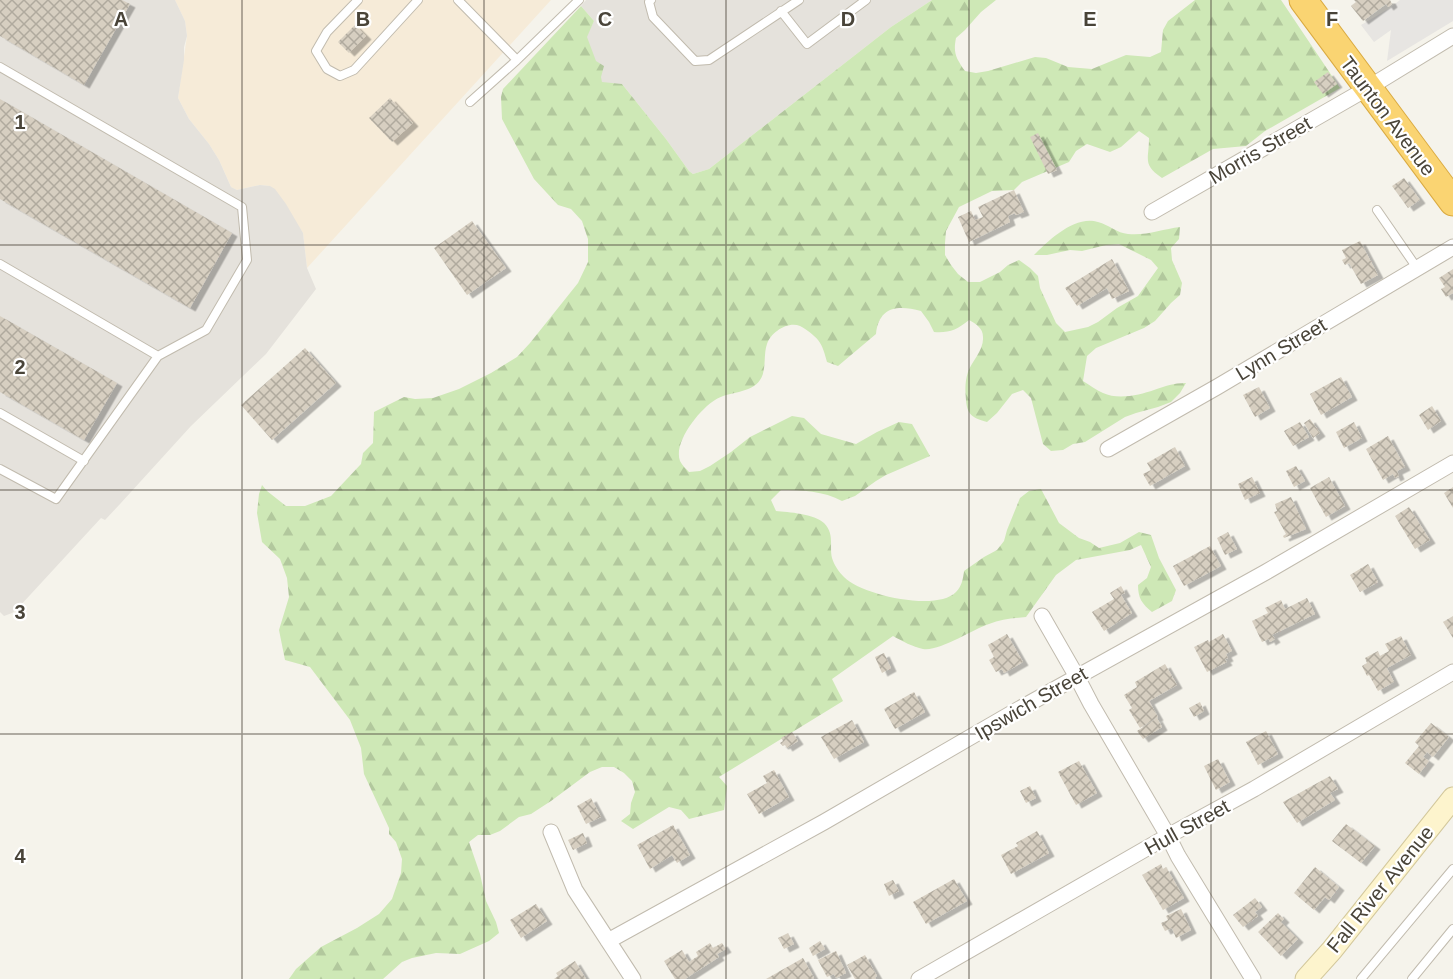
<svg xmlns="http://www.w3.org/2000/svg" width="1453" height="979" font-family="Arial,sans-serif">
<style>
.commercial{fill:#f6ebd8}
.industrial{fill:#e5e2dc}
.forest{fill:url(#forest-firs)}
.parking{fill:#e7e5e2}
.building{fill:url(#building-cross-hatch);filter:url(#shadow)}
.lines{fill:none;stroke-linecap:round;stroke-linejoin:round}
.lane-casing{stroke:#c1bbae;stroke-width:10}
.street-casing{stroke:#c1bbae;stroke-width:17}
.secondary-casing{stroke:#d3c89c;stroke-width:23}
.highway-casing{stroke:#daaa41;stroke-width:29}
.lane{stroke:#fff;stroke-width:8}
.street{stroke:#fff;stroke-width:15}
.secondary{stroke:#fdf4cd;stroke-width:21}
.highway{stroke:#fad472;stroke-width:27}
.grid{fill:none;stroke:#494439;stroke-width:1.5;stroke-opacity:0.55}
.labels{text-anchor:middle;stroke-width:4.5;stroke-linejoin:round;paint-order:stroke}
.street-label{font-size:20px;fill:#494439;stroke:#fff}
.grid-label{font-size:20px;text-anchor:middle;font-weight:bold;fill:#494439;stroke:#fff;stroke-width:4.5;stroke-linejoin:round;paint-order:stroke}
</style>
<defs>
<pattern id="forest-firs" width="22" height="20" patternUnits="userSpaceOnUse" patternTransform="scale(1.5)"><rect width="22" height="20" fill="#cee8b6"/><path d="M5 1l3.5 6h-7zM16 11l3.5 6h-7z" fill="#b2c89d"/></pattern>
<pattern id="building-cross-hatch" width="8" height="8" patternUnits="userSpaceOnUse" patternTransform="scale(1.5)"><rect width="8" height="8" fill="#d7cfc1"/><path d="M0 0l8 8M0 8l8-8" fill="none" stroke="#b0aa9e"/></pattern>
<filter id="shadow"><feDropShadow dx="5.5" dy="3.5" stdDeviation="0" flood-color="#0004"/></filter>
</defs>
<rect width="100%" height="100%" fill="#f5f3eb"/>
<path class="commercial" d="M175,0H551L307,268L303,233L270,186L260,185L237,190L231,187L219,160L209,144L189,119L178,98L187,36L185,21Z"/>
<path class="industrial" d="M0,0H175L185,21L187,36L184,47V60L178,98L189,119L209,144L219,160L231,187L237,190L260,185L270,186L275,189L286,204L303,233L307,268L316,289L266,354L191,426L120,504L105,520L101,518L19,607L12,613L4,616L0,612Z
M586,0H932L891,27L709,169L693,174L689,171L666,139L622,84L602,83L586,37L594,21L581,6Z"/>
<path class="forest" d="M932,0H996L981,12L965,30L956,38C953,53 956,58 965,71L976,73L988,71L1035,57L1046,58L1068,67L1092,69L1126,55L1150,57L1161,52L1163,30L1168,21L1195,0H1281L1340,88L1265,131L1246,146L1213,149L1162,178C1142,164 1149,160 1149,138L1139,131L1121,147L1110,152L1087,144L1076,151L1069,162L1022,182L1014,190L992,191L959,207L946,231L945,243V255L951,265L958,274L968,282H980L1000,272L1008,265L1019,260L1030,268L1038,276L1040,288L1056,323L1065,332L1088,327L1098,322L1117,308L1138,296L1158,268L1151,260L1119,244L1106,245L1082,251L1070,250L1047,255H1034C1049,240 1075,215 1098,222C1109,225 1117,233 1128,234C1146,236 1163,229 1180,227L1179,239L1171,248L1172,260L1182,283L1180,295L1171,303L1155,321L1144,328L1096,348L1087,356L1083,381C1090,385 1096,390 1103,393C1118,400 1140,395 1154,390C1166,386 1173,383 1186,383L1180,393L1171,402L1158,407L1136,413L1125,417L1085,442L1073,444L1063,450L1051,451L1043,444L1031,398L1023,390L1012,394L997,413L987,422C973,418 967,415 966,400C965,390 965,381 968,372C972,361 984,350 983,337C983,328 976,324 969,320C957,330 949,333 934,332L929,322L921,311C898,305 879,306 876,334L838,366L827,362C825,355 823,346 818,340C814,335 806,329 800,326C788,321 771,332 767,344C763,355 767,370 760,380C751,394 728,391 715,400C700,409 673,442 680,461C682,465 686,469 689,472L700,471L710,466L731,452L750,437L792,416L804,418L821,434L856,444L877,432L899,422L912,424L930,456L886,475L876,481L855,496L842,501C824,491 801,490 781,490L771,500L776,511C788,512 815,514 824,523C835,534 829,546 832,558C834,565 839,572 844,577C861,595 937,612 956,592C962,586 963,579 964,571L984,557L997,550L1004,541L1007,530L1020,498L1029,491L1041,489L1059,523L1079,538L1090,542L1099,548L1120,543L1139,532L1151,535L1159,558L1176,590L1172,601L1152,612C1142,604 1138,598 1138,585L1147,578L1151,567L1141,545L1130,550L1076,560L1056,575L1026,617C1014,618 1001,619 989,624C973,629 939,652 923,649C913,647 902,641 893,636L832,679L843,701L719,777L727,786L724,810L689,819L681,810L669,807L633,829L621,821L630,814L631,803L635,792L632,781L624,773L614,767H602L590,772L551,801L531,814L519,817L500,831L490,835H478L469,842L480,874L486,901L496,922L499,933L489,941L460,954L436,953L412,958L402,962L383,979H289L296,969L321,947L357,928L379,914L392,899L401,873L402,859L396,842L389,834V828L364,774L361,748L350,720L310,667L285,660L279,630L289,597L287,578L280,559L262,542L257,513L259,494L262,485L267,491L286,506H305L331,496L361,464L363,453L373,443L374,412L404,397L415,399L433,398L459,389L491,373L517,357L530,343L578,283L588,262V239L582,221L571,209L558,205L534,179L502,119L501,97L503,89L581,6L594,21L587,37L596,61L604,66L601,77L602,82L622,84L666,139L689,171L693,174L709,169L891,27Z"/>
<path class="parking" d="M1400,0H1453V21L1387,61L1391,30L1374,42L1361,25L1390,8Z"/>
<path class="building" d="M0,0H122L130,4L84,85L0,36Z
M1354,0H1390L1392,4L1388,7L1386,4L1363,21L1351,6L1356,2Z
M355,25L366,36L349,53L338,42Z
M1328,72L1337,84L1323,94L1314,82Z
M390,98L413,123L392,142L369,118Z
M0,99L232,233L190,308L0,199Z
M1038,133L1057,170L1048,174L1030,137Z
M1404,178L1420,200L1408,208L1392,186Z
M1014,190L1024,212L1016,215L1015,213L1008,216L1010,222L969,242L958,217L971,211L975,220L983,217L978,207Z
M472,221L506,268L467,295L434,248Z
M1360,241L1378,275L1361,284L1349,263L1345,265L1342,260L1346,258L1342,250Z
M1112,259L1129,291L1112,299L1107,288L1077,306L1065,288Z
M1453,269V293L1446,297L1441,289L1445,287L1439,278Z
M0,316L117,383L84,440L0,392Z
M305,348L336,383L272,440L241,405Z
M1341,377L1352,397L1321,415L1310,394Z
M1259,387L1270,408L1255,417L1243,395Z
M1432,406L1441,421L1428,430L1419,415Z
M1310,419L1320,433L1313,438L1304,423Z
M1300,422L1309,437L1293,446L1284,431Z
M1354,422L1362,438L1344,448L1336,432Z
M1388,436L1405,467L1397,471L1399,476L1395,478L1393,474L1383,480L1366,449Z
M1175,447L1185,466L1150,486L1143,474L1151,470L1147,463Z
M1296,466L1305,481L1294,487L1286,471Z
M1252,477L1260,493L1245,500L1238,484Z
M1329,477L1345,506L1326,517L1310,488Z
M1453,487V508L1444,493Z
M1291,497L1306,529L1284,538L1283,536L1286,534L1274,512L1277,511L1275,504Z
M1409,507L1430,540L1415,549L1395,516Z
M1228,532L1237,549L1225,555L1217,538Z
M1210,546L1221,566L1184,586L1173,566Z
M1368,564L1378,582L1360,592L1350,575Z
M1121,586L1125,593L1121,595L1132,613L1104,631L1092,612L1114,599L1110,593Z
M1307,598L1315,614L1272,635L1275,639L1270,642L1269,639L1262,642L1252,621L1268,613L1265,608L1281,600L1285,609Z
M1453,616V638L1443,622Z
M1007,634L1023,662L1004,673L1002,669L996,672L989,660L994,657L988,645Z
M1223,634L1232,651L1226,654L1228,658L1225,659L1227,662L1207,672L1194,647L1208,640L1209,642Z
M1401,636L1411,655L1387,668L1394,682L1378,691L1369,675L1367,676L1362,666L1367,663L1365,658L1378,651L1380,656L1389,651L1385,644Z
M884,653L891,668L882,673L875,657Z
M1165,664L1177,685L1149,701L1158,717L1140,728L1129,710L1132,708L1124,695L1137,687L1135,682Z
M914,692L925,712L895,729L884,709Z
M1200,702L1204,711L1194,717L1189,708Z
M1157,718L1162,727L1143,739L1137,731Z
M852,720L864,742L834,759L821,737Z
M1431,723L1449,737L1433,757L1427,752L1423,757L1429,761L1419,774L1405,763L1419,746L1415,742Z
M1266,731L1278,754L1258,765L1246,742Z
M792,732L798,741L787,748L785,745L783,746L780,743L783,741L781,738Z
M1218,759L1230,782L1216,790L1204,766Z
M1079,761L1097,793L1076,805L1058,772Z
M774,770L789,797L759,814L747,794L767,783L763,776Z
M1330,776L1338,789L1330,793L1335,800L1297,823L1283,802Z
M1030,786L1036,798L1026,803L1020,791Z
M591,798L601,817L586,824L577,806Z
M1346,824L1375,846L1361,863L1332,841Z
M673,825L690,855L677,863L672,855L650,869L637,845Z
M1037,831L1049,853L1011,874L1001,855L1018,846L1016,843Z
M583,833L587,843L573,850L568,840Z
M1161,864L1163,869L1166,867L1184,898L1163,910L1142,875Z
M1315,867L1339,887L1329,900L1325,897L1314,910L1294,893Z
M954,879L967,901L926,924L913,902Z
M893,880L899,891L889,896L884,884Z
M1255,898L1262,907L1255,912L1258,916L1243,927L1233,915Z
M536,904L547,921L521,938L510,920Z
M1181,909L1191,930L1176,938L1172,928L1165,931L1161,923L1168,920L1166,916Z
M1278,913L1284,919L1281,922L1298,939L1281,956L1258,932Z
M788,933L794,944L784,949L778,938Z
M820,941L825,949L813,956L809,948Z
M710,943L713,948L722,943L726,949L717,954L719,957L685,979H675L664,961L682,950L689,962L698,956L696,952Z
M836,951L846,973L836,978L834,974L827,977L818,960Z
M865,955L877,976L875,977L876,979H855L847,965Z
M803,958L814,978L811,979H766Z
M575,961L586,979H554L558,976L556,973Z"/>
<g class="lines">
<defs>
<path id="lane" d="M358,0L327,32L316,51L327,69L340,76L354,70L418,0
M458,0L517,60
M651,0L649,2L653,17L695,61L709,60L799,0
M781,11L807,44L866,0
M0,67L242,207L247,260L206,330L158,356
M470,102L517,60L579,0
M1377,210L1417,268
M0,264L158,356L56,499L0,469
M0,413L84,461
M1361,979L1453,869
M1412,979L1453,929"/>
<path id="street" d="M1152,212L1368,88L1453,36
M1108,449L1217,387L1453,247
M1042,616L1077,677L1091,704L1168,836L1178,856L1253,979
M551,832L575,890L633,979
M608,941L824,822L1012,713L1266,572L1453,463
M919,979L1168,836L1254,789L1453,672"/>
<path id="secondary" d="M1306,979L1332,950L1453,798"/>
<path id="highway" d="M1303,0L1453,202"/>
</defs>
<use href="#lane" class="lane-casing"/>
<use href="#street" class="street-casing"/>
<use href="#secondary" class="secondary-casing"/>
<use href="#highway" class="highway-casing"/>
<use href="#lane" class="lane"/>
<use href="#street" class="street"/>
<use href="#secondary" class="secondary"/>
<use href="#highway" class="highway"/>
</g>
<path class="grid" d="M242,0V979M484,0V979M726,0V979M969,0V979M1211,0V979M0,245H1453M0,490H1453M0,734H1453"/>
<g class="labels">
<g class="street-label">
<text transform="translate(1388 116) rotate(53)" y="7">Taunton Avenue</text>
<text transform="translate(1260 150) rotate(-30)" y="7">Morris Street</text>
<text transform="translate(1281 349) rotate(-31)" y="7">Lynn Street</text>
<text transform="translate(1031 703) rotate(-30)" y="7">Ipswich Street</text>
<text transform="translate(1187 827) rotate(-29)" y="7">Hull Street</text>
<text transform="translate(1380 889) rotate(-51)" y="7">Fall River Avenue</text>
</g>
</g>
<g class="grid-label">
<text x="121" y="26">A</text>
<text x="363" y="26">B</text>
<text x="605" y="26">C</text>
<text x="848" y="26">D</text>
<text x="1090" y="26">E</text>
<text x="1332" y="26">F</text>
<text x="20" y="129">1</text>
<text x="20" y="374">2</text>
<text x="20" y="619">3</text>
<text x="20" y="863">4</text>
</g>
</svg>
